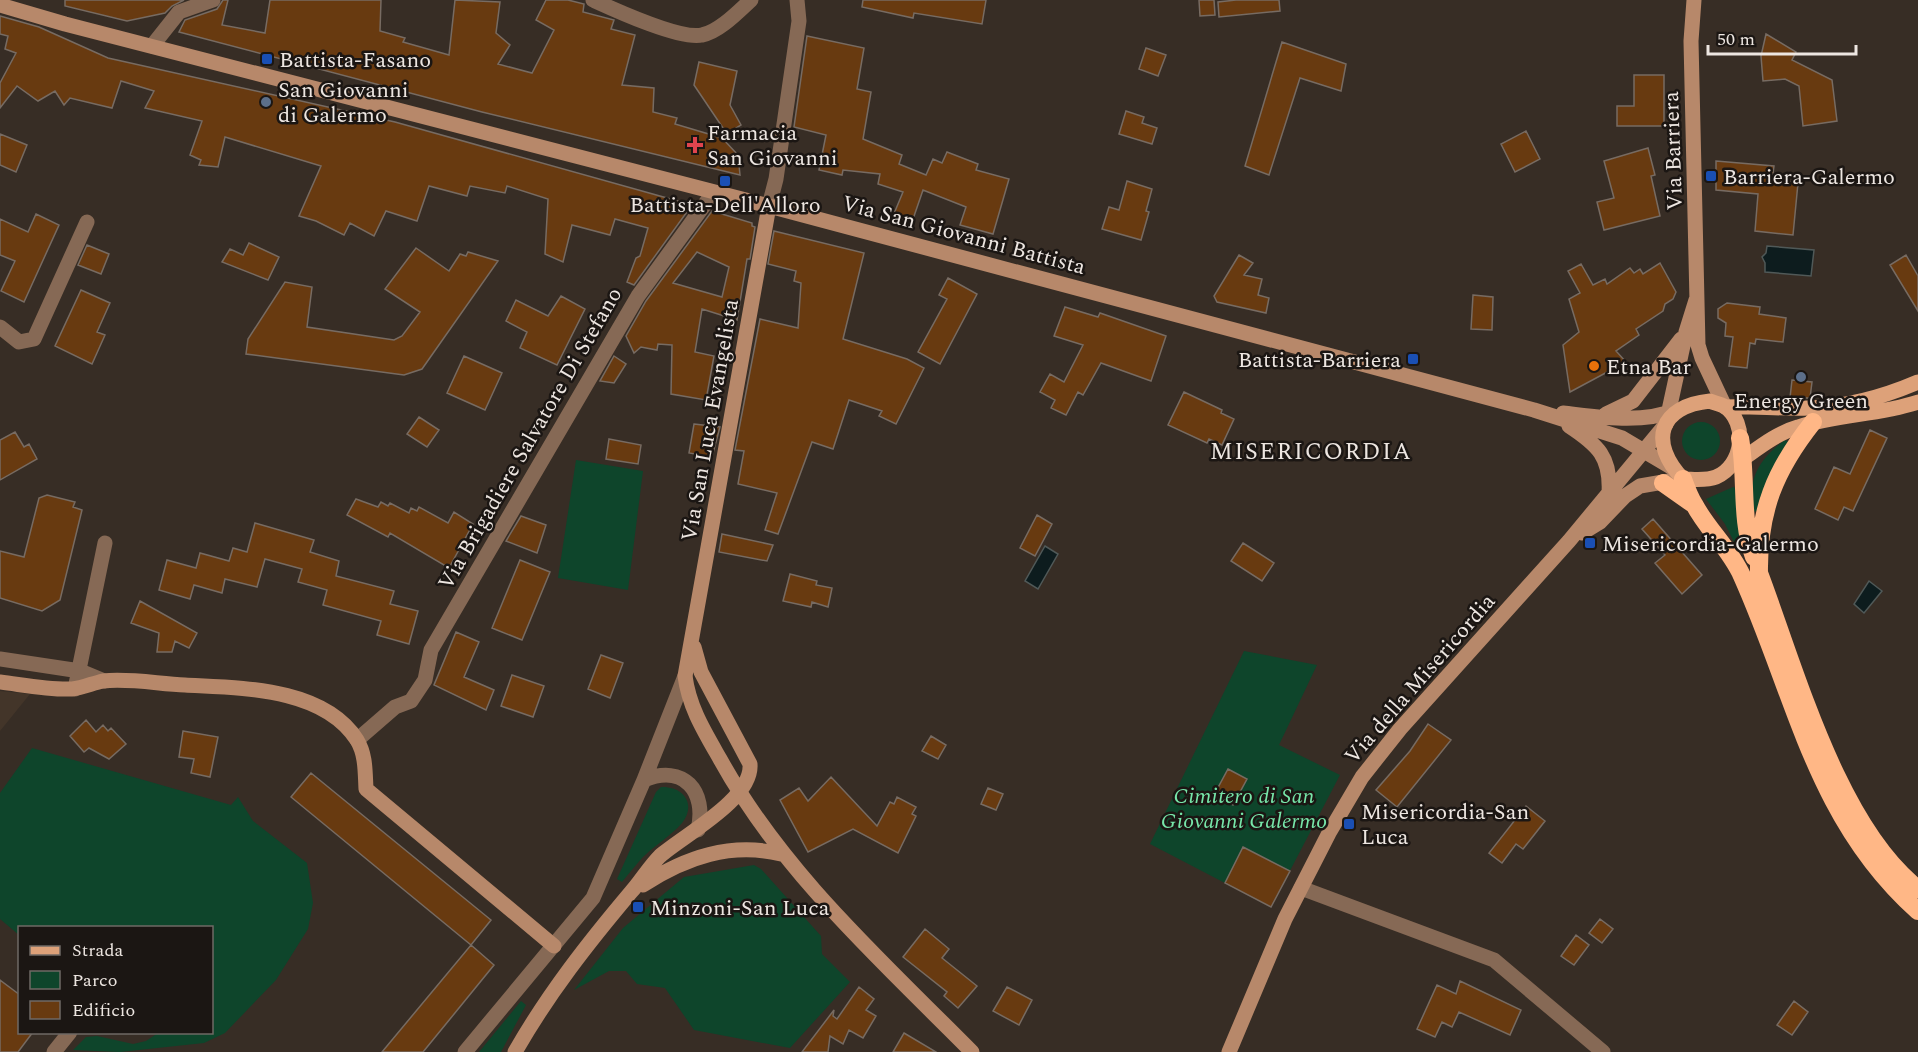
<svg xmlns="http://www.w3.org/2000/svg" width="1918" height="1052" font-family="Spectral,serif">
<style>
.built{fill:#433529}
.green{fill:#0e452b}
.water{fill:#0d1c1e;stroke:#505958;stroke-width:1.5}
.building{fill:#683a10;stroke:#776b62;stroke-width:1.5;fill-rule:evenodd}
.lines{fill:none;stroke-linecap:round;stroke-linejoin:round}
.street{stroke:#866955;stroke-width:15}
.secondary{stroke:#b7886a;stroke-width:15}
.primary{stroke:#dda179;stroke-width:15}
.highway{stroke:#ffb786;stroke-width:18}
.transit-dot{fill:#1a4fb4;stroke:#1b1613;stroke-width:2}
.service-dot{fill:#5c6f8a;stroke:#1b1613;stroke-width:2}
.health-dot{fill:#e0444e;stroke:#1b1613;stroke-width:2}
.food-dot{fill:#e8710a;stroke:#1b1613;stroke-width:2}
.labels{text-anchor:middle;stroke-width:5;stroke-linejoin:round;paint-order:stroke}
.poi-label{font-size:22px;fill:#ede6e1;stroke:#1b1613;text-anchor:start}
.street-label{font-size:22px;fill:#ede6e1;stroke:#1b1613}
.park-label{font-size:22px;font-style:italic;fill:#77e6a9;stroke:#1b1613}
.neighbourhood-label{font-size:24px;letter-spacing:1.5px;fill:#ede6e1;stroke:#1b1613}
</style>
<rect width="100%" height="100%" fill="#372d25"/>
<path class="built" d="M0,691L30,694L0,731Z"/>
<path class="green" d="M1682 441a19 19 0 1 1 38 0a19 19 0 1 1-38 0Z
M1785,440L1789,442L1757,511L1753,512C1747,479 1759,459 1785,440Z
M576,460L643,471L628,590L558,578Z
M1733,487L1735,488L1742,553L1739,552L1725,524L1706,499Z
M1244,651L1317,665L1279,745L1340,775L1271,907L1150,844Z
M32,748L231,805L238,797L253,821L307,863L313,903L308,929L276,980L225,1033L204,1043L120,1052L73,1050L86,1037L97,1036L133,1044L146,1041L158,1033L212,1032V928H20L19,935L0,919V793Z
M661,787C683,786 697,804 682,823C671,836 655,845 643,857C636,865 629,873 622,882L617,879L656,792Z
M754,865L761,869L821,936L822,954L850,982L790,1048L694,1030L665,988L637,984L626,971H609L574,990L623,928L684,877Z
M521,1001L526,1005L501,1052H479Z"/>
<path class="water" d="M1767,246L1814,250L1811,276L1765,272V263L1762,257L1766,253Z
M1045,546L1058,554L1038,589L1025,581Z
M1869,581L1882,591L1864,613L1854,604Z"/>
<path class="building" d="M65,0H184L172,6L165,13L127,21L65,6Z
M223,0H228L222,25L265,33L270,0H381L380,31L405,38L403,42L449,55L455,0L500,2L496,33L510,45L498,64L532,73L554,30L536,20L546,0H568L584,4L583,12L614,20L611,29L635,35L622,85L654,88L653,112L677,118L675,124L722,138L738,155L740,175L482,112L179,32L185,20L217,9Z
M863,0H986L982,24L914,13L913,18L862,7Z
M1199,0H1214L1215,15L1200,16Z
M1236,0H1279L1280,11L1219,17L1218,2Z
M0,16L39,27L108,58L395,122L692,205L634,285L627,282L636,258L640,256L648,228L615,219L610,235L572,225L563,262L545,254L548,199L507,186L505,193L470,186L467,196L429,186L417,221L386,211L374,236L350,223L344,235L316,221L299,216L321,166L225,137L218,167L199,165L201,160L190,155L202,121L145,108L154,91L121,81L112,108L70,98L64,105L55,91L38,101L17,86L0,108V83L16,53L5,49L8,36L0,34Z
M1766,34L1796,52L1792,60L1832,80L1837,121L1803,126L1799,86L1785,79L1763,81L1761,56Z
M807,36L864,48L857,89L871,92L863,139L902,155L899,164L926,175L933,159L942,163L947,152L978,164L976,170L1009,179L993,234L960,225L966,207L923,190L912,222L893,216L903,192L878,184L880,174L843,170L842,175L819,170L826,135L794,127Z
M1282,42L1346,64L1341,91L1300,78L1269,175L1245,166Z
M1146,48L1166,55L1158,76L1139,69Z
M699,62L737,71L730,105L741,125L727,134L694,85Z
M1634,75H1664V126H1617V106H1634Z
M1126,111L1144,117L1142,123L1157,128L1152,144L1119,134Z
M1526,131L1540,159L1515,172L1501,144Z
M0,134L27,145L16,172L0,165Z
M1648,148L1655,175L1651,176L1660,216L1604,230L1597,202L1614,198L1604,161Z
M1716,161L1774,166L1772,181L1798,183L1793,235L1755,231L1758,194L1716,190Z
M1127,181L1152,189L1146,211L1149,212L1141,240L1102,229L1109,207L1119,210Z
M712,211L752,223V226L755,227L750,259H747L737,320L702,309L695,352L714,356L706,400L671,394L672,345L658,344L657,350L641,347L634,353L626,336L646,301ZM697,252L729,267L722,297L673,283Z
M36,214L59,225L24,302L1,291L15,261L0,255V219L28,232Z
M774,231L864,253L843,339L907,359L924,368L896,424L879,416L882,411L849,400L833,449L812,442L778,534L765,530L777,493L738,484L744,451L735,450L760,319L798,328L801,283L794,281L796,271L768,264Z
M249,243L279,257L268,280L222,262L230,249L243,255Z
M87,245L109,254L101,274L78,265Z
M416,248L449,271L460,254L466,256L468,252L498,261L422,369L404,375L246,354L248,339L285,282L312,287L307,327L394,340L402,336L420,312L385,289Z
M1239,255L1253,263L1244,275L1262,279L1258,295L1269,298L1266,313L1217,302L1214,296Z
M1906,255L1918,276V311L1890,265Z
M1660,263L1676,292L1673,299L1665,304L1663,311L1636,329L1639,335L1616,351L1626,362L1570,392L1563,345L1579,332L1569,299L1580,293L1568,271L1581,264L1593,285L1605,279L1607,284L1630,268L1634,273L1640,269L1643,274Z
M948,278L977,294L940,364L918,352L947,299L939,295Z
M81,290L110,303L97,332L105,335L92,364L55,346Z
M1473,295L1493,297L1492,330L1471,329Z
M561,296L585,309L557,365L520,348L527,332L506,321L516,300L548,316Z
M1727,303L1760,307L1759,314L1786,318L1783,342L1756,339L1755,344L1750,343L1747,368L1729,366L1733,337L1725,336L1726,323L1718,318V309Z
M1065,307L1098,317L1100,313L1166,336L1151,381L1101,363L1083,395L1078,392L1066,415L1051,408L1055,400L1040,392L1050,374L1064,382L1083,345L1054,336Z
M464,356L502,373L485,410L447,393Z
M614,356L626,364L614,383L600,381Z
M1792,380L1812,382L1810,398H1790Z
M1184,392L1222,410L1221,413L1234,419L1222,445L1209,439L1207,443L1168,425Z
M419,417L439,430L427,447L407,434Z
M694,424L720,427L712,457L689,453Z
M1870,430L1887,438L1853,511L1844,507L1838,520L1815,509L1834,467L1850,474Z
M15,432L24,447L29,444L37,459L0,480V440Z
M609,439L641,445L638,464L606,459Z
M47,495L75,502L73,507L82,510L60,600L42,611L0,598V551L24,557L39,498Z
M356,499L378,507L381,502L388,506L390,503L409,513L411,508L417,511L419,507L448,523L454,512L473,524L449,568L390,533L388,537L347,515Z
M1037,515L1052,524L1035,556L1020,548Z
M521,516L546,525L537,553L506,541Z
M1653,519L1702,575L1682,594L1655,563L1665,555L1642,529Z
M255,523L314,540L310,552L339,561L336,576L394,591L390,604L418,611L409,644L377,635L381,621L323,605L327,590L298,582L302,569L265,559L257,587L225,579L222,593L194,585L190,599L159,590L167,560L196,568L200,553L229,561L233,548L247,552Z
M722,534L773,545L767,561L719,552Z
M1243,543L1274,563L1262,581L1231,561Z
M520,560L550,572L522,640L492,628Z
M790,574L817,581L816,585L832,588L828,607L812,602L811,607L783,601Z
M140,601L197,633L189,648L175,641L172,652H157L159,633L131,623Z
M456,632L479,642L464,677L494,690L486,710L434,685Z
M601,655L623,663L610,698L588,689Z
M512,675L544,686L533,717L501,706Z
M86,720L96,732L103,725L108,731L111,728L126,744L109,759L89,748L84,752L70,736Z
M1428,724L1451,740L1397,807L1376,790L1410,751Z
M183,731L218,737L210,777L191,773L194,759L179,757Z
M931,736L946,745L938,759L922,751Z
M1228,769L1247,779L1233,805L1214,795Z
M311,773L491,920L471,945L291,797Z
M831,777L877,826L890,802L894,804L897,797L916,807L912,814L916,816L898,853L853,829L808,852L780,800L799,788L808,801Z
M988,788L1003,794L996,810L981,804Z
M1526,806L1545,821L1523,849L1516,844L1502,863L1489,853Z
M1243,847L1290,871L1271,907L1225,883Z
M1600,919L1613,929L1602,943L1589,933Z
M925,929L949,949L942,958L977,986L958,1008L944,996L947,992L903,957Z
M1576,935L1589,945L1574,965L1561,956Z
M471,945L494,965L450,1019L423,1052H382Z
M0,980L20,995V1032H33L18,1052H0Z
M1460,981L1521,1010L1510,1035L1459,1012L1452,1027L1442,1022L1435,1037L1417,1029L1437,985L1456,994Z
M859,987L874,999L866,1010L876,1016L863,1038L849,1030L843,1044L830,1036L828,1052H802L834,1010L833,1016L837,1019Z
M1007,987L1032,1000L1019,1025L993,1011Z
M1794,1001L1808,1012L1792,1035L1777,1025Z
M904,1033L936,1052H893Z"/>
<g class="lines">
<path class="street" d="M593,0C615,10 680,40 702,35C719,32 739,11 751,0
M152,46L179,12L213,0
M769,206L776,179L799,21L797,0
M0,327L19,342L34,339L87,222
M0,659L80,671L104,681
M75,689L105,543
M357,740L395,707L411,701L425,680L431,650L638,296L713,193
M644,780C684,764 707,791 698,830
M1301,888L1494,960L1603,1052
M54,1052L70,1032
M465,1052L593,898L644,780L685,676"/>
<path class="secondary" d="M1694,0L1691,41L1698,345L1702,358L1725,407
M0,5L65,24L769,206L1534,410L1622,438L1671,467
M769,206L685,676C689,707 704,731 720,759C783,873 881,960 972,1052
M1563,413C1600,417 1642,424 1676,410
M1606,414L1633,401L1681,339
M1569,426C1598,445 1611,457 1609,493
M1582,533L1600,522L1625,496L1640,486L1675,480
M0,682C24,685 48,690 72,689C83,688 93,683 103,681C129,678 159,684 185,685C240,688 323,687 357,740C366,755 365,772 366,789L554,946
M643,885C686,857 731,842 781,854
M515,1052C548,994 588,943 631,892C641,881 649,867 660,856C684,835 753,799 750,764L701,672L694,647
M1229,1052L1285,919L1329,833L1362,777L1400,729L1569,541L1666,424L1686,332L1696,300"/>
<path class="primary" d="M1710,401C1714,403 1720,404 1724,406C1749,423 1743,466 1716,477C1706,481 1693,479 1683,479C1648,442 1659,406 1710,401Z
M1725,407C1753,406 1781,409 1809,408C1847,407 1883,397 1918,382
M1734,465C1755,451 1774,434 1798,427C1837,414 1879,415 1918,402"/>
<path class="highway" d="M1813,422C1775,470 1758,511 1759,573C1795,668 1837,826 1918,889
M1740,438C1747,478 1740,518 1754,557
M1683,479C1686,487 1689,496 1694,504C1707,529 1730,549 1742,576C1796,696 1815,819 1918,911
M1663,483L1693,504"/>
</g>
<g class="transit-dot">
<rect x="261" y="53" width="12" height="12" rx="3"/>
<rect x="1705" y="170" width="12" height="12" rx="3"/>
<rect x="719" y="175" width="12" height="12" rx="3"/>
<rect x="1407" y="353" width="12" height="12" rx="3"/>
<rect x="1584" y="537" width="12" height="12" rx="3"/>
<rect x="1343" y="818" width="12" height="12" rx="3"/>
<rect x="632" y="901" width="12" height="12" rx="3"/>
</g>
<g class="service-dot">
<circle cx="266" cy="102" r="6"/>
<circle cx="1801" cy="377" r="6"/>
</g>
<path class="health-dot" d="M692 136h6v6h6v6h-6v6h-6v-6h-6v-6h6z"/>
<circle class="food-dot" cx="1594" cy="366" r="6"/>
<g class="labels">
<g class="poi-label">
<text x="279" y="67">Battista-Fasano</text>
<text x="278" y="97">San Giovanni<tspan x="278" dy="25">di Galermo</tspan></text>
<text x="707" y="140">Farmacia<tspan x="707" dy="25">San Giovanni</tspan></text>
<text x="1723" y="184">Barriera-Galermo</text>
<text x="725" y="212" text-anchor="middle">Battista-Dell'Alloro</text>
<text x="1401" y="367" text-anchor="end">Battista-Barriera</text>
<text x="1606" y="374">Etna Bar</text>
<text x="1801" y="408" text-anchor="middle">Energy Green</text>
<text x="1602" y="551">Misericordia-Galermo</text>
<text x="1361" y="819">Misericordia-San<tspan x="1361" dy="25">Luca</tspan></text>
<text x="650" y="915">Minzoni-San Luca</text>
</g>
<g class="street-label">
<text transform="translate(1672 151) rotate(-92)" y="8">Via Barriera</text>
<text transform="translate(964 234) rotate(15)" y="8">Via San Giovanni Battista</text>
<text transform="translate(709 420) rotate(-80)" y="8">Via San Luca Evangelista</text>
<text transform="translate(529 438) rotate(-60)" y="8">Via Brigadiere Salvatore Di Stefano</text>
<text transform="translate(1419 678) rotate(-49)" y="8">Via della Misericordia</text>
</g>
<g class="park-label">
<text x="1244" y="803">Cimitero di San<tspan x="1244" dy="25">Giovanni Galermo</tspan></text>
</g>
<g class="neighbourhood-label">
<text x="1311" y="459">MISERICORDIA</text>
</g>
</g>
<rect x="18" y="926" width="195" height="108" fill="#1b1613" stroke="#6f6965" stroke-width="1.5"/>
<rect x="30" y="946" width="30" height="9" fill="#dda179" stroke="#6f6965" stroke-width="1.5"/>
<text x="72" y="956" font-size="18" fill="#ede6e1">Strada</text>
<rect x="30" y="971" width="30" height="18" fill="#0e452b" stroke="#6f6965" stroke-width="1.5"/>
<text x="72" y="986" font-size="18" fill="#ede6e1">Parco</text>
<rect x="30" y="1001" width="30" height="18" fill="#683a10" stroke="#6f6965" stroke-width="1.5"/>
<text x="72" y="1016" font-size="18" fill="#ede6e1">Edificio</text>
<path d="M1708 45v9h148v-9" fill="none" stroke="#ede6e1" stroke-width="3"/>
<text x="1717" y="45" font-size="18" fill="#ede6e1" stroke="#1b1613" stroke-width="4.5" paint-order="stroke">50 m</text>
</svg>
